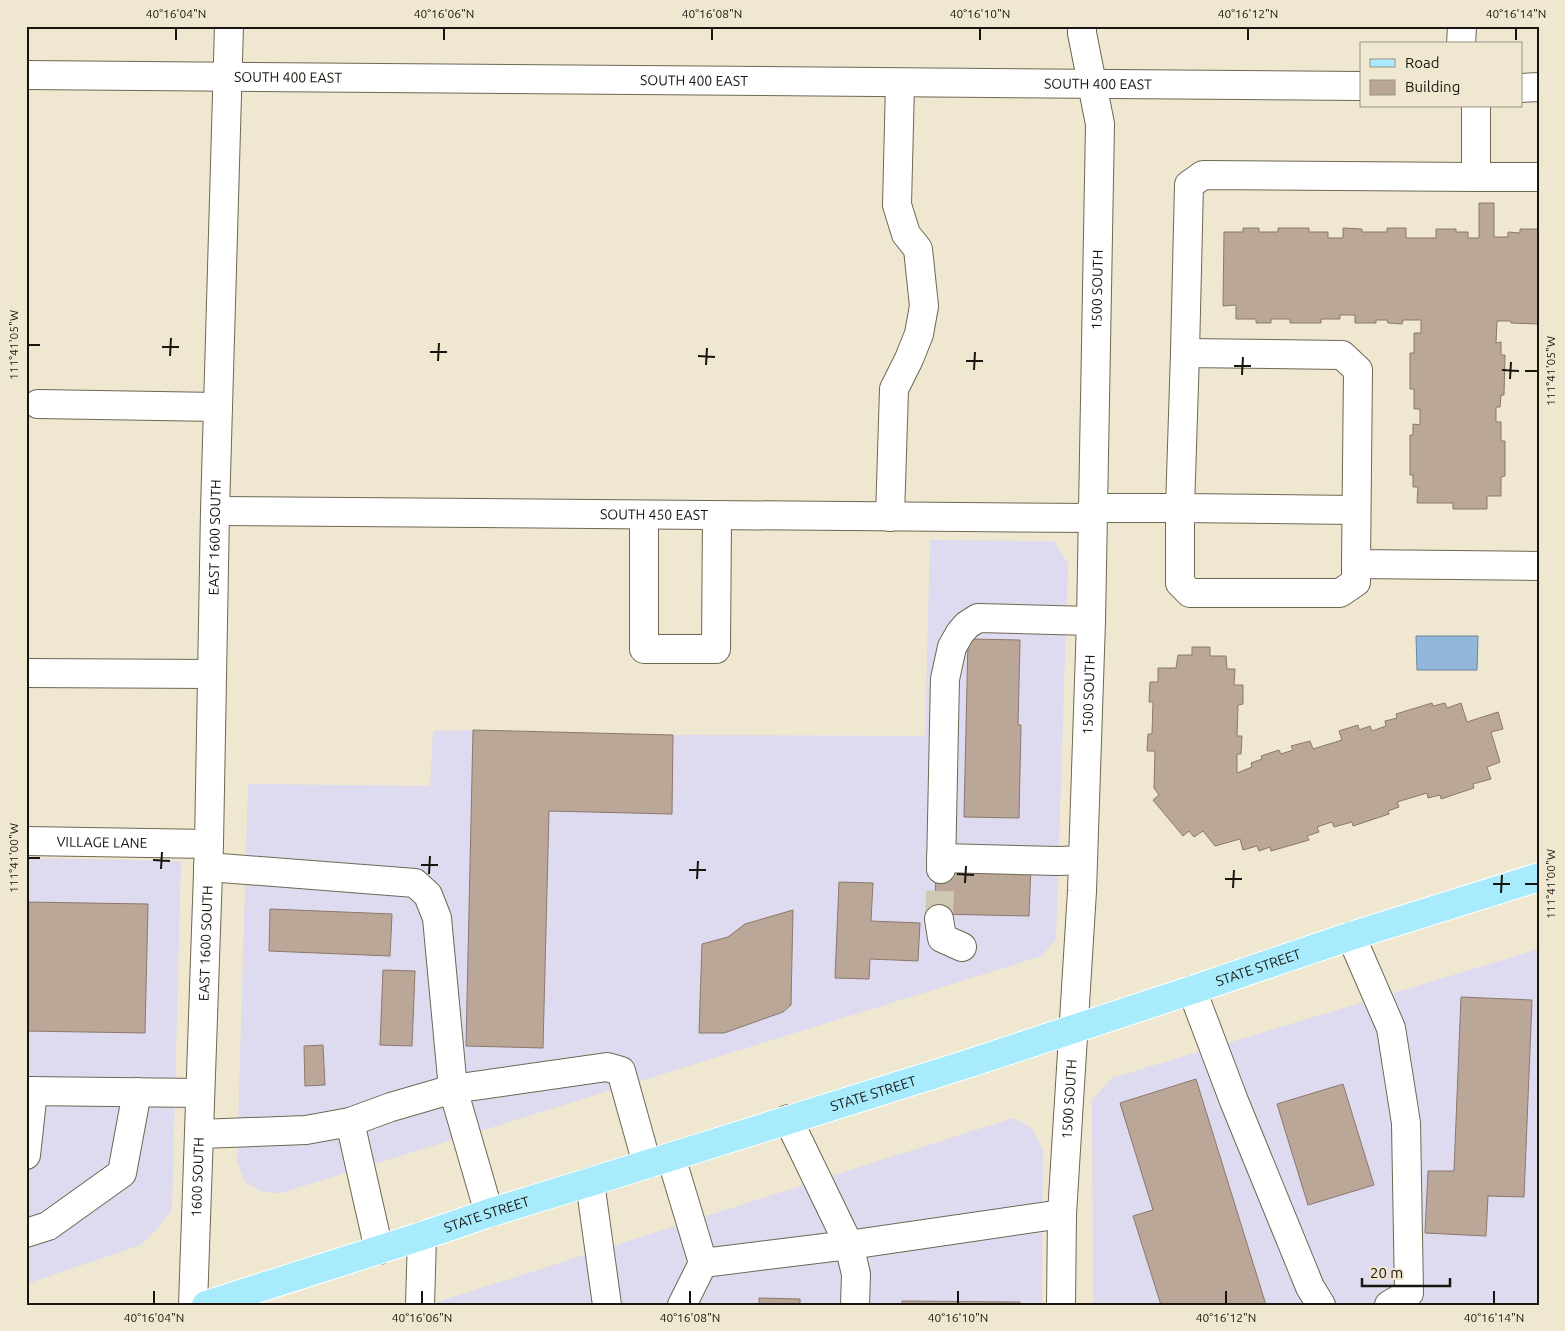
<svg xmlns="http://www.w3.org/2000/svg" width="1565" height="1331" font-family="Ubuntu,sans-serif">
<style>
.commercial{fill:#dedaf0}
.water{fill:#92b7da;stroke:#6d869d}
.building{fill:#bba798;stroke:#8c786b}
.lines{fill:none;stroke-linecap:round;stroke-linejoin:round}
.minor-tunnel{stroke:#cfc8b3;stroke-width:28;stroke-dasharray:28 14;stroke-linecap:butt}
.minor-casing{stroke:#6e6753;stroke-width:30}
.major-casing{stroke:#fff;stroke-width:30}
.minor{stroke:#fff;stroke-width:28}
.major{stroke:#a7ebfd;stroke-width:28}
.ticks{fill:none;stroke:#18150e;stroke-width:2}
.labels{text-anchor:middle;stroke-width:4;stroke-linejoin:round;paint-order:stroke}
.street-label{font-size:14px;fill:#18150e;stroke:#efe7d0}
.neatline{fill:none;stroke:#18150e;stroke-width:2}
.ticks-label{font-size:12px;text-anchor:middle;fill:#18150e}
</style>
<rect width="100%" height="100%" fill="#efe7d0"/>
<path class="commercial" d="M930,540L1054,541L1068,564L1056,939L1042,956L281,1193L263,1192L245,1183L237,1161L248,784L430,786L433,731L473,730L673,735L925,736Z
M26,858L181,861L172,1210L158,1228L141,1245L26,1284Z
M1539,949V1305H1093L1092,1100L1112,1078Z
M1013,1118L1032,1128L1043,1150L1042,1305H428Z"/>
<path class="water" d="M1416,636H1478L1477,670H1417Z"/>
<path class="building" d="M1479,203H1494V237H1508V232L1520,233V229H1539V324L1511,323V321H1497L1496,343L1501,342V355H1505L1504,395H1501L1500,407H1496V422H1501V441H1505V476L1501,477V496H1487V509H1453V503H1417L1418,487H1413V475H1410V435H1413V424L1420,425V409H1414V389H1410V353H1414V333H1421V320H1403L1402,324L1388,323L1387,320H1376V323H1355V315H1340V319H1321V323H1290V319H1271V323H1256V319H1236V305L1223,306L1224,232H1243V228H1259V232H1278V228H1309V232H1328V238H1343V228L1362,229V232H1387V228H1406V238H1436V229H1456V232H1468V238H1479Z
M968,639L1020,640L1018,725H1021L1019,818L964,817Z
M1192,647H1210V656H1226L1227,669H1235L1234,685H1243V704L1238,705L1237,736H1242L1241,754H1237V773L1252,767L1251,763L1262,759L1261,756L1279,750L1281,754L1293,750L1291,746L1310,741L1313,749L1342,740L1339,731L1358,725L1359,730L1370,726L1372,731L1386,726L1385,721L1397,718L1396,714L1432,703L1433,706L1445,703L1447,708L1461,703L1467,722L1498,712L1503,729L1491,732L1500,762L1487,767L1491,779L1473,784L1474,788L1441,799L1440,795L1428,798L1427,793L1397,802L1399,807L1388,811L1389,814L1353,826L1352,822L1334,827L1332,822L1317,827L1319,832L1307,836L1309,840L1271,851L1270,847L1259,851L1257,846L1243,850L1240,839L1215,846L1203,831L1194,837L1189,831L1183,836L1153,800L1159,795L1154,788L1155,751H1147L1148,734H1152L1153,702H1149L1150,682H1158V668H1176L1178,655H1192Z
M473,730L673,735L672,814L549,811L543,1048L466,1046Z
M936,862L1031,865L1029,916L935,914Z
M839,882L873,883L871,921L920,923L918,961L870,959L869,979L835,978Z
M26,902L148,904L145,1033L26,1031Z
M270,909L392,914L390,956L269,951Z
M793,910L791,1005L783,1012L724,1033H699L702,944L728,937L745,924Z
M383,970L415,971L412,1046L380,1045Z
M1461,997L1532,1000L1524,1197L1488,1196L1486,1236L1425,1233L1428,1171H1454Z
M323,1045L325,1085L305,1086L304,1046Z
M1196,1079L1266,1305H1161L1133,1216L1153,1210L1120,1103Z
M1343,1084L1374,1185L1308,1205L1277,1104Z
M759,1298L800,1299V1305H759Z
M902,1301L1020,1302V1305H902Z"/>
<g class="lines">
<path class="minor-tunnel" d="M939,919L941,869"/>
<defs>
<g id="minor">
<path d="M1461,44L1462,26"/>
<path id="s1" d="M26,75L1361,86"/>
<path d="M1521,88L1539,87"/>
<path d="M1476,106V177H1539"/>
<path d="M1185,353L1189,185L1203,175L1476,177"/>
<path d="M38,404L218,407"/>
<path d="M1092,508H1180L1185,353L1342,355L1358,370L1356,564L1539,566"/>
<path d="M1356,510L1180,508V583L1190,593H1340L1356,582V564"/>
<path id="s2" d="M215,511L1092,518"/>
<path d="M644,515V649H716L717,515"/>
<path d="M890,517L894,389L909,359L919,334L924,306L918,249L906,234L897,205L900,84"/>
<path d="M26,673L212,674"/>
<path id="s3" d="M26,841L209,844"/>
<path d="M941,858L1059,861L1082,860"/>
<path d="M208,867L415,883L428,895L437,918L453,1089L489,1213"/>
<path d="M941,869L945,679L952,647L960,633L967,625L978,618L1091,621"/>
<path d="M939,919L942,938L962,947"/>
<path d="M1351,936L1391,1028L1406,1123L1409,1293L1389,1305"/>
<path d="M1192,990L1234,1101L1310,1287L1321,1305"/>
<path d="M26,1091L200,1093"/>
<path d="M788,1119L849,1245L856,1274L855,1305"/>
<path d="M350,1122L379,1250"/>
<path d="M199,1134L306,1130L350,1122L391,1107L453,1089L607,1067L621,1071L647,1164"/>
<path d="M26,1155L33,1091"/>
<path d="M671,1157L703,1263"/>
<path d="M590,1182L607,1305"/>
<path d="M26,1233L48,1226L122,1173L137,1092"/>
<path id="s4" d="M193,1305L209,844L215,511L229,26"/>
<path d="M420,1305L422,1236"/>
<path d="M682,1305L703,1263L849,1245L1062,1214"/>
<path id="s5" d="M1061,1305L1062,1214L1082,891L1091,621L1100,124L1082,33V26"/>
</g>
<g id="major">
<path id="s6" d="M206,1305L422,1236L489,1213L590,1182L961,1066L1192,990L1351,936L1539,877"/>
</g>
</defs>
<use href="#minor" class="minor-casing"/>
<use href="#major" class="major-casing"/>
<use href="#minor" class="minor"/>
<use href="#major" class="major"/>
</g>
<path class="ticks" d="M176,40V28M444,40V28M712,40V28M980,40V28M1248,40V28M1516,40V28M28,345H40M162,347H179M430,352H447M170,356L171,338M698,356L715,357M438,361L439,343M966,361H983M706,365L707,348M1234,366H1251M974,370L975,352M1502,370L1519,371M1525,371H1538M1242,375L1243,357M1510,379L1511,362M28,858H40M153,860L170,861M421,865H438M161,869L162,852M689,870H706M429,874L430,856M957,874L974,875M697,879L698,861M1225,879H1242M965,883L966,866M1493,884H1510M1525,884H1538M1233,888L1234,870M1501,893L1502,875M154,1304V1291M422,1304V1291M690,1304V1291M958,1304V1291M1226,1304V1291M1494,1304V1291"/>
<g class="labels">
<g class="street-label">
<text dy="5" stroke="none"><textPath href="#s1" startOffset="262">SOUTH 400 EAST</textPath></text>
<text dy="5" stroke="none"><textPath href="#s1" startOffset="668">SOUTH 400 EAST</textPath></text>
<text dy="5" stroke="none"><textPath href="#s1" startOffset="1072">SOUTH 400 EAST</textPath></text>
<text dy="5" stroke="none"><textPath href="#s5" startOffset="1016">1500 SOUTH</textPath></text>
<text dy="5" stroke="none"><textPath href="#s2" startOffset="439">SOUTH 450 EAST</textPath></text>
<text dy="5" stroke="none"><textPath href="#s4" startOffset="768">EAST 1600 SOUTH</textPath></text>
<text dy="5" stroke="none"><textPath href="#s5" startOffset="611">1500 SOUTH</textPath></text>
<text dy="5" stroke="none"><textPath href="#s3" startOffset="76">VILLAGE LANE</textPath></text>
<text dy="5" stroke="none"><textPath href="#s4" startOffset="362">EAST 1600 SOUTH</textPath></text>
<text dy="5" stroke="none"><textPath href="#s6" startOffset="1105">STATE STREET</textPath></text>
<text dy="5" stroke="none"><textPath href="#s6" startOffset="700">STATE STREET</textPath></text>
<text dy="5" stroke="none"><textPath href="#s5" startOffset="206">1500 SOUTH</textPath></text>
<text dy="5" stroke="none"><textPath href="#s4" startOffset="128">1600 SOUTH</textPath></text>
<text dy="5" stroke="none"><textPath href="#s6" startOffset="295">STATE STREET</textPath></text>
</g>
</g>
<rect width="1565" height="1331" fill="none" stroke="#efe7d0" stroke-width="55"/>
<rect x="1360" y="42" width="162" height="65" fill="#efe7d0" stroke="#999382"/>
<rect x="1370" y="59" width="25" height="8" fill="#a7ebfd" stroke="#999382"/>
<text x="1405" y="68" font-size="15" fill="#18150e">Road</text>
<rect x="1370" y="80" width="25" height="15" fill="#bba798" stroke="#999382"/>
<text x="1405" y="92" font-size="15" fill="#18150e">Building</text>
<path d="M1362 1278v8h88v-8" fill="none" stroke="#18150e" stroke-width="2.5"/>
<text x="1370" y="1278" font-size="15" fill="#18150e" stroke="#efe7d0" stroke-width="4" paint-order="stroke">20 m</text>
<rect x="28" y="28" width="1510" height="1276" class="neatline"/>
<g class="ticks-label">
<text x="176" y="18">40°16'04"N</text>
<text x="444" y="18">40°16'06"N</text>
<text x="712" y="18">40°16'08"N</text>
<text x="980" y="18">40°16'10"N</text>
<text x="1248" y="18">40°16'12"N</text>
<text x="1516" y="18">40°16'14"N</text>
<text transform="translate(14 345) rotate(-90)" y="4">111°41'05"W</text>
<text transform="translate(1551 371) rotate(-90)" y="4">111°41'05"W</text>
<text transform="translate(14 858) rotate(-90)" y="4">111°41'00"W</text>
<text transform="translate(1551 884) rotate(-90)" y="4">111°41'00"W</text>
<text x="154" y="1322">40°16'04"N</text>
<text x="422" y="1322">40°16'06"N</text>
<text x="690" y="1322">40°16'08"N</text>
<text x="958" y="1322">40°16'10"N</text>
<text x="1226" y="1322">40°16'12"N</text>
<text x="1494" y="1322">40°16'14"N</text>
</g>
</svg>
